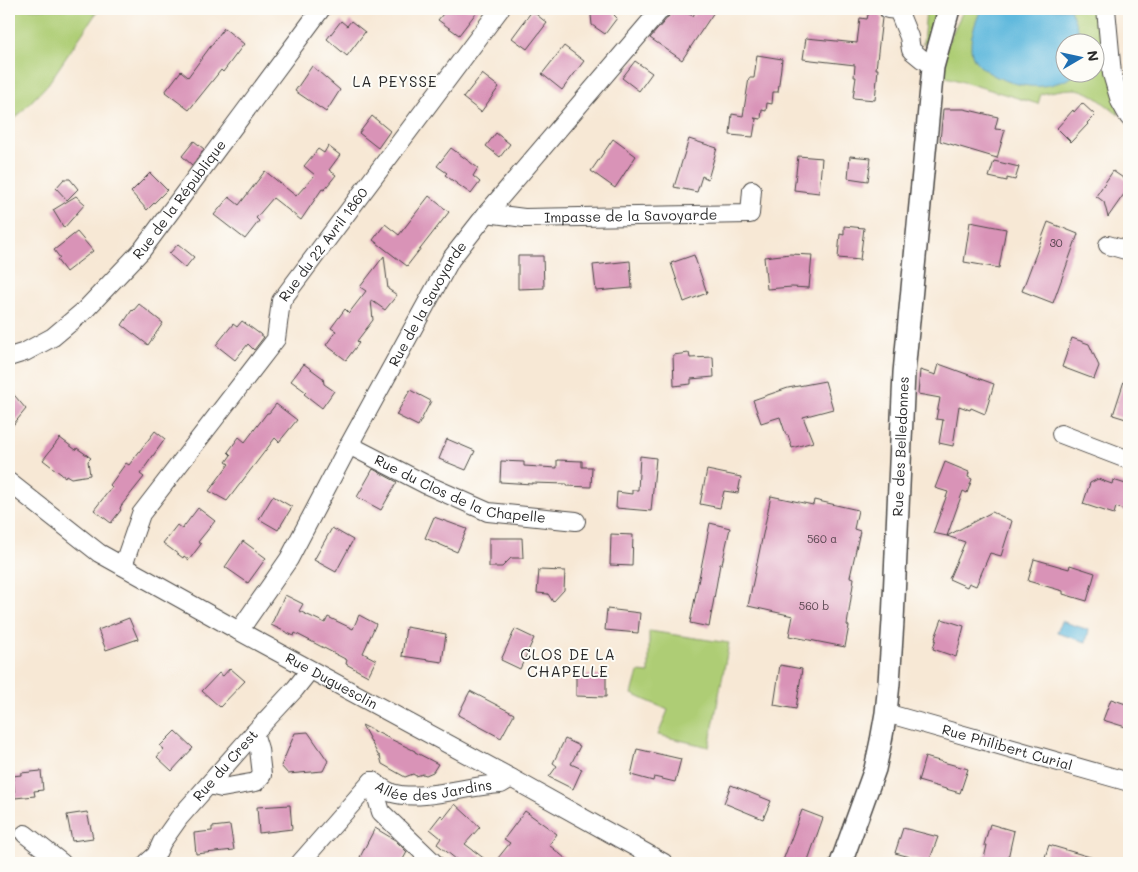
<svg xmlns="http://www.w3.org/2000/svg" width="1138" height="872" font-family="Mali,sans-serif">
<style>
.green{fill:#aecd75;stroke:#6c7c50;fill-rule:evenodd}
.water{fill:#60b9dd;stroke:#467284}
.building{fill:#d993b7}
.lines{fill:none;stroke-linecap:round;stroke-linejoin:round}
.minor-casing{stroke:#4a4744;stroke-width:20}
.major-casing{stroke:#4a4744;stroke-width:24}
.minor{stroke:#fff;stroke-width:18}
.major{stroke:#fff;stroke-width:21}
.labels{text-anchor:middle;stroke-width:4;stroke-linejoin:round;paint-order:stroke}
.number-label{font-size:11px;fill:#56454e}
.street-label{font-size:14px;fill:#2b2b2b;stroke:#fdfcf7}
.neighbourhood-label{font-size:15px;letter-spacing:1px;fill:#2b2b2b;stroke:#fdfcf7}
</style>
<rect width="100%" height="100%" fill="#fdfcf7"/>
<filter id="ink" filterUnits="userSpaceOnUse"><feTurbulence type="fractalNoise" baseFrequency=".02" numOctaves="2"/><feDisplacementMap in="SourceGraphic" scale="10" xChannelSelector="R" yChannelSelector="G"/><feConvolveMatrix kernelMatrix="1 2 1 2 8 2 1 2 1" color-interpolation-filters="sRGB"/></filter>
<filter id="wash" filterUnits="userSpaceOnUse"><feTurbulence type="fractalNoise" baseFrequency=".0096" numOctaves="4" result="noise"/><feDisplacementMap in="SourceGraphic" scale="20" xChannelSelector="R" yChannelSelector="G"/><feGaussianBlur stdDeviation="1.12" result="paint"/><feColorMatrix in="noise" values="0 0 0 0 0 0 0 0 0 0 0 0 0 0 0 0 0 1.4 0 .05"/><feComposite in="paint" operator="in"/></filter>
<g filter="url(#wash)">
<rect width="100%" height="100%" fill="#f7e8d5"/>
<path class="green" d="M9,9H99L48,84L9,125Z
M926,9H942L935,31L923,45Z
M964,9H1099L1119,115C1106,106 1089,88 1072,89C1062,89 1051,92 1041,94L1038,104L943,76L940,69L948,42ZM1066,42H1096V72H1066Z
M649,631L729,643L709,747L658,735L668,710L632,694L638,672L649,673Z"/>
<path class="water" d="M981,9H1070L1083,42H1066V72L1078,73C1069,80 1054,85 1042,86C1022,89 978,75 972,54C968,39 976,22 981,9Z
M1061,621L1089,630L1086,642L1057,633Z"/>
<g id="blocks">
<path class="building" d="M447,9H479L459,35L438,20Z
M595,9H618L614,15L617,18L605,34L592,25L591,15Z
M671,9H679L693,16L697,9H716L682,60L650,38L669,16Z
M532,11L547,23L527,49L512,38Z
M869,11H878L882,18L876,69H878L875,100L853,98L856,77H854L855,65L803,59L806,38L857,43L860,18L867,19Z
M341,21L347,26L351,21L365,32L347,56L327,39Z
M224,28L244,44L223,72L221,70L189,110L165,92L181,71L188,77Z
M564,46L584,61L562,90L542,74Z
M757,55L782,59L778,92H773L772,104L767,103L766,111L762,110L761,119L754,118L756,119L753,137L730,135L732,114L743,116L749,78H754Z
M635,61L652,73L639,91L622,78Z
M312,66L340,90L326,112L295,91Z
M482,74L499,87L481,112L463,98Z
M1082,103L1095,115L1087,123L1088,124L1071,142L1057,128L1073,110L1074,112Z
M943,109H964L998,117L995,129L1005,130L997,158L940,141Z
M372,116L390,131L378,148L359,133Z
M496,133L510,144L500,157L486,146Z
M613,139L636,156L615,188L591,171Z
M689,139L717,148L708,179L702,176L697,192L674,187Z
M194,141L204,149L192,165L182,156Z
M328,146L340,155L329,170L336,175L324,190L322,189L301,220L273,198L256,218L259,221L245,239L214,215L229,197L239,205L265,171L296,196L315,175L304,166L318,149L324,153Z
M451,148L478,168L473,176L480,182L471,194L445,175L447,173L437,166Z
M798,156L822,158L819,193L794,190Z
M850,156L871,158L868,181L848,178Z
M994,161L1019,167L1015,180L1007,178V181L989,177Z
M1113,171L1129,182V187L1108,217L1104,202L1096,196Z
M150,173L167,190L147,210L131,192Z
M64,179H70L78,189L67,200L56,188Z
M76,196L85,204L64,228L53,210Z
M429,196L449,212L407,266L373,240L385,224L399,235Z
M970,222L1006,229L999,268L964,262Z
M1048,222L1078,234L1053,303L1022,291Z
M844,226L864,228L860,260L838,258L840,234L844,235Z
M77,232L93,251L66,272L57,260L60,258L54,250Z
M178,244L194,257L185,268L169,254Z
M790,254L812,255L809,288L792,287L767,289L764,257Z
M694,255L707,293L684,302L671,263Z
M384,256L388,289L397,295L385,310L371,300L373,320L357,341L359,343L346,360L326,345L336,331L331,328L345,309L349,313L366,291L360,287Z
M518,256H543L544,288L518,289Z
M630,261L632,288L596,291L593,265Z
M139,304L163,323L148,345L122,325L132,310L133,311Z
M242,321L264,337L254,350L248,344L235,360L216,345L233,324L237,327Z
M1072,338L1089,344L1099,366L1094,379L1062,367Z
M689,353L690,358L713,357L714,377L691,379V384L674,386L673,355Z
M304,364L323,378L324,384L334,391L322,408L304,394L306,392L291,381Z
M939,364L994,384L985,414L971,408L970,410L959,406L953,446L939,443L943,420L936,419L940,398L918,394L920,370L936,375Z
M1126,375H1129V409L1126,419L1113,415Z
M825,381L833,409L803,417L813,442L792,448L788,435H786L780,417L761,423L753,400L788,388Z
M9,389L26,409L9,430Z
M410,390L431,401L418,426L396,415Z
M276,404L297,420L279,442L275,438L227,501L209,491L229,464L226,462L231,455L228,452L239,437L245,442L267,413H269Z
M155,431L165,439L140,474L144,477L121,506L120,509L121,510L111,523L94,510L112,487L110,485L126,463L129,465Z
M60,438L76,450L77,448L91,458L88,461L90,475L71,478L66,475L65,477L43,460Z
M447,439L475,451L466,470L439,459Z
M640,456L656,458L651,511L616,508L617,492L632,494V490H638Z
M557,460L582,461V467H592L591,487L567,486V484L532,483V484L500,482L501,461L524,462V466L557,468Z
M945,462L969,472L968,477L972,479L967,493L963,491L947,536L933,533L948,492L935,488Z
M373,469L397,482L381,510L357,497Z
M707,470L741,477L738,493L724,491L720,508L700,504Z
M1098,479L1112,484L1113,480L1129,485V502L1126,511L1116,507L1114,514L1083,504L1090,483Z
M273,496L292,507L278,530L259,519Z
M771,496L813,505L814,500L858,510L854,529L860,531L850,577L854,578L847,625L849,626L845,647L789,636L793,616L748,606Z
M198,508L215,521L198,542L201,544L189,560L184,556L183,558L163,543L177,525L182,529Z
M992,512L1012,521L1001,556L990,553L976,586L969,583L967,587L949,579L965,542L947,536Z
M434,517L467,529L457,552L425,538Z
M710,523L730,528L722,564H720L709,627L690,623Z
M332,528L353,540L336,572L314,560Z
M611,534L633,535L632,566L610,565Z
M489,538H522L523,558H511L502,567H489Z
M243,541L266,558L248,583L225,567Z
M1034,559L1069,569L1070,565L1095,573L1087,601L1063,594V591L1028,581Z
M539,570L565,571L564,590L553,602L548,594L537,593Z
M285,595L303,604L299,611L325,623L328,617L353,629L359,615L376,624L363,653L376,660L368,676L346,664L347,660L295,633L294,636L271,625Z
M607,609L640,613L638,633L605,630Z
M129,618L138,639L106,650L98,630Z
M942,619L964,626L956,657L933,649L936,638H935Z
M406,627L446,634L442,662L402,656Z
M515,629L534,638L520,669L501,660Z
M780,665L802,669L796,709L774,705Z
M230,668L245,681L220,707L202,691L219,673L223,676Z
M576,675H606V697L576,696Z
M470,691L514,714L501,738L458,715Z
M1111,699L1129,705V728L1103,720Z
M362,725L415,751V752L438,764L433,772L426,775L423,774L416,776L413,774L405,777L382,764L380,756L378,755L376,751Z
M175,731L193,748L172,771L157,757L164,749L160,746Z
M308,732L328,761L323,771L288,774L281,766L295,733Z
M565,739L580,746L571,764L582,769L573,789L549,777L557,766L553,763Z
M637,749L681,759L675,782L654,777L653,781L631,775Z
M925,757L968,769L960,793L918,781Z
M41,771L43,790L34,791L35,796L15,798L13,776L21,775V773Z
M731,785L771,801L763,819L724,803Z
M455,804L480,827L465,844L490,863H461L437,844L441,838L430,829L441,815L444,818Z
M290,805L292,829L259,833L257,807Z
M802,810L823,818L807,863H782Z
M525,811L557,834L549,845L571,863H494L510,843L504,839Z
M87,812L93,838L72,841L67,815Z
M990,824L1014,831L1007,863H983L987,845H984Z
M230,825L234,850L196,854L194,833L212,831V827Z
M375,828L395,840L407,852L401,863H372L360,857Z
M903,828L938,837L929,862L895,853Z
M1049,845L1097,859L1096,863H1043Z"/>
</g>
</g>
<g filter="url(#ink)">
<use href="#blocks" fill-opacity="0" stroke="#4a4744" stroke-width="1"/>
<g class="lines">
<defs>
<g id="minor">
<path d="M888,9L898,10L909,37L911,50L922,59L933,64"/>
<path d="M1106,9L1112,74L1120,101L1129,117"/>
<path id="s1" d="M487,213L524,218L750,214L752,190"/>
<path d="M1108,245L1129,251"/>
<path id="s2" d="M9,357L25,352L53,337L85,310L142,250L321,9"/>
<path d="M1061,434L1129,460"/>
<path id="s3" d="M349,445L425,484L488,512L576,521"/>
<path id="s4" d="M9,482L99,553L239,631L511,778L664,863"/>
<path id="s5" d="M123,566L141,514L276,339L281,301L500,9"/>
<path id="s6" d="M239,631L289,559L349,445L451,259L487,213L661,9"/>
<path id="s7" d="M886,713L1129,782"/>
<path id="s8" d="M372,781C378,785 386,791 392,793C422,802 470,785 501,784L511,778"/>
<path d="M372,781L381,812L434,863"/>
<path d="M209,785L222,788L256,782L262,775L259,749L254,733"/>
<path d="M25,834L62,863"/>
<path id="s9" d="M147,863L156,855L162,842L179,818L254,733L295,689L310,670"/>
<path d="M300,863L372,781"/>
</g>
<g id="major">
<path id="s10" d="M841,863L875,769L881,741L886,713L889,683L893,621L904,373L933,67L949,9"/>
</g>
</defs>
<use href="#minor" class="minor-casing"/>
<use href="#major" class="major-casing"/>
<use href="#minor" class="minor"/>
<use href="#major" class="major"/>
</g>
</g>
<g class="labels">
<g class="number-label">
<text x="1056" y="247">30</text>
<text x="822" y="543">560 a</text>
<text x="814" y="610">560 b</text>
</g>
<g class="street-label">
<text dy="5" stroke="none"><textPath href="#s2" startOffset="236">Rue de la République</textPath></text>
<text dy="5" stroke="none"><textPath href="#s1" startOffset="144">Impasse de la Savoyarde</textPath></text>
<text dy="5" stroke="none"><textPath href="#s5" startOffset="385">Rue du 22 Avril 1860</textPath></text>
<text dy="5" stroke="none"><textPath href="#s6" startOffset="378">Rue de la Savoyarde</textPath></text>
<text dy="5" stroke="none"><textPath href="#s10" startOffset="424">Rue des Belledonnes</textPath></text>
<text dy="5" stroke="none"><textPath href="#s3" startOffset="121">Rue du Clos de la Chapelle</textPath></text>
<text dy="5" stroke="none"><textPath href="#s4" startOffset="380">Rue Duguesclin</textPath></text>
<text dy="5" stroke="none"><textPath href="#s7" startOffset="126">Rue Philibert Curial</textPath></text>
<text dy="5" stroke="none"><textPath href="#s9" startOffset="126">Rue du Crest</textPath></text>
<text dy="5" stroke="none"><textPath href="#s8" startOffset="65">Allée des Jardins</textPath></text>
</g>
<g class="neighbourhood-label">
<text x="395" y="87">LA PEYSSE</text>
<text x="568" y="660">CLOS DE LA<tspan x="568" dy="17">CHAPELLE</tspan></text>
</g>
</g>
<rect width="1138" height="872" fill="none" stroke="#fdfcf7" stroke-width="30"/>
<g transform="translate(1080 58) rotate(81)"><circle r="24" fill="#fdfcf7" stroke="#a9a8a5"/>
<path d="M0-4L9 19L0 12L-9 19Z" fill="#1f6fb2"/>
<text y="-8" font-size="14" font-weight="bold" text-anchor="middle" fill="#2b2b2b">N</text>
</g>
</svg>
